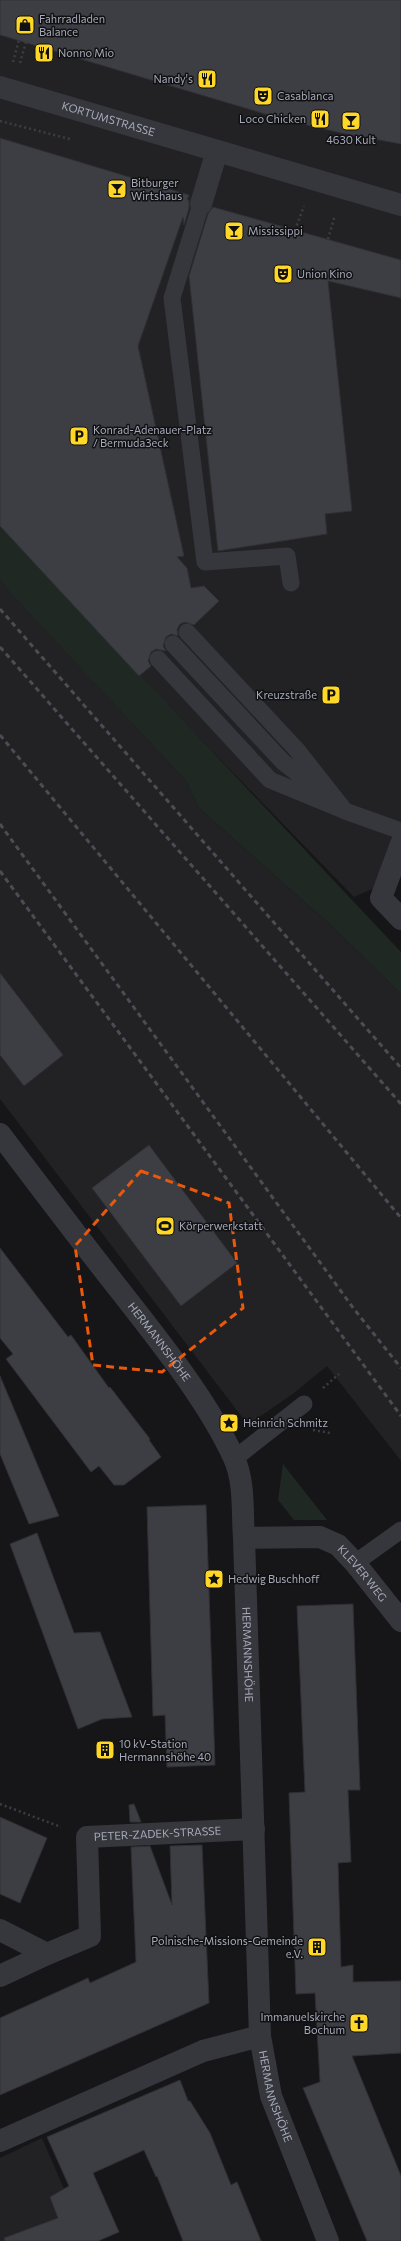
<svg xmlns="http://www.w3.org/2000/svg" width="401" height="2241" font-family="Commissioner,sans-serif">
<style>
.built{fill:#222225}
.green{fill:#1f2822}
.building{fill:#3d3e43;stroke:#303034}
.lines{fill:none;stroke-linecap:round;stroke-linejoin:round}
.path{stroke:#3c3d44;stroke-width:2.5;stroke-dasharray:2 3;stroke-linecap:butt}
.lane{stroke:#36373d;stroke-width:17}
.street{stroke:#36373d;stroke-width:22}
.rail{stroke:#4b4c54;stroke-width:3;stroke-dasharray:5 4;stroke-linecap:butt}
.marked{fill:none;stroke:#e8590c;stroke-width:3;stroke-dasharray:8 5;stroke-linejoin:round}
.labels{text-anchor:middle;stroke-width:3;stroke-linejoin:round;paint-order:stroke}
.poi-label{font-size:11px;fill:#a7aab9;stroke:#111113;text-anchor:start}
.street-label{font-size:11px;fill:#a7aab9;stroke:#111113}
</style>
<rect width="100%" height="100%" fill="#161618"/>
<path class="built" d="M0,0H401V844L386,883L354,897L139,676L0,526Z
M0,580L186,781L199,808L334,928L401,994V1461L327,1366L294,1393L248,1425L0,1099Z
M42,2138L64,2189L94,2176L119,2232L98,2241H0V2158Z"/>
<path class="green" d="M0,526L401,952V994L334,928L199,808L186,781L10,592L0,580Z
M283,1464L327,1520H294L278,1500Z"/>
<path class="building" d="M0,0H401V144L341,133L285,120L0,35Z
M0,138L189,195L187,200H189V208L184,225L183,217L138,346L184,556L177,557L187,568L191,588L204,586L219,601L194,625L185,622L180,624L177,629L178,636L171,634L166,637L163,646L166,651L156,649L151,652L148,661L151,666L139,676L0,526Z
M213,207L401,260V298L328,281L352,511L325,514L327,534L218,551L189,276L208,214Z
M0,973L63,1055L24,1086L0,1055Z
M149,1145L237,1263L181,1306L92,1188Z
M0,1248L68,1337L71,1335L109,1388L110,1387L150,1439L149,1440L161,1457L124,1485H114L99,1466L91,1472L6,1359L13,1354L0,1338Z
M0,1376L59,1516L29,1524L0,1454Z
M206,1505L215,1765L167,1767L165,1715L153,1716L147,1507Z
M37,1533L74,1633L100,1632L132,1717L102,1719L78,1729L10,1544Z
M353,1604L360,1790H348L351,1862L338,1863L341,1967L353,1965V1982L401,1981V2053L352,2056L401,2176V2241H367L303,2088L320,2082L315,1993L296,1994L289,1793L305,1792L297,1606Z
M134,1804L141,1822H130L129,1805Z
M0,1817L47,1838L20,1903L0,1894Z
M202,1845L209,2003L0,2095V2018L88,1978L90,1983L136,1962L131,1847L150,1846L172,1905L170,1846Z
M180,2080L188,2101H190L210,2133L231,2185L237,2182L261,2241H183L157,2176L156,2177L144,2150L93,2173L119,2232L98,2241H5L4,2238L58,2218L50,2197L69,2186L47,2137Z"/>
<g class="lines">
<path class="path" d="M13,62L19,40
M20,63L26,42
M0,121L70,139
M295,230L304,206
M328,239L335,215
M323,1388L339,1374
M313,1430L330,1433
M0,1804L61,1827"/>
<path class="lane" d="M201,204L172,298L205,562L287,556L291,583
M187,632L297,750L345,811L401,831
M173,644L283,762L323,793
M158,659L270,780L343,810
M234,1459L304,1404
M355,1563L401,1530"/>
<g class="street">
<path id="s1" d="M0,87L401,205"/>
<path d="M201,204L217,151"/>
<path d="M401,844L381,898L401,919"/>
<path id="s2" d="M0,1134C40,1187 80,1240 122,1293C160,1342 208,1401 234,1458C245,1482 242,1513 244,1538L260,2036L271,2096L328,2241"/>
<path id="s3" d="M244,1538L320,1537L338,1545L355,1563L401,1621"/>
<path id="s4" d="M0,1930L47,1954L90,1936L87,1837L254,1829"/>
<path d="M0,1976L47,1954"/>
<path d="M0,2141L203,2051L260,2036"/>
</g>
<path class="rail" d="M0,609L401,1068
M0,647L401,1104
M0,735L401,1218
M0,824L354,1309L401,1368
M0,871L401,1416"/>
</g>
<path class="marked" d="M141,1171L229,1203L243,1308L162,1372L93,1365L75,1246Z"/>
<defs>
<symbol id="shop-square" viewBox="-11 -11 22 22"><rect x="-9" y="-9" width="18" height="18" rx="4" fill="#ffd727" stroke="#111113"/><path d="M-5-2.5h2.3a2.7 3.5 0 0 1 5.4 0H5L5.5 6h-11ZM-1.5-2.5h3a1.5 2.3 0 0 0-3 0Z" fill="#111"/></symbol>
<symbol id="restaurant-square" viewBox="-11 -11 22 22"><rect x="-9" y="-9" width="18" height="18" rx="4" fill="#ffd727" stroke="#111113"/><path d="M-5-6h1v4h1v-4h1v4h1v-4h1v5L-1.5 .5V6h-2V.5L-5-1ZM5-6V6H3V1.5H1.5Q1.5-4 5-6Z" fill="#111"/></symbol>
<symbol id="theatre-square" viewBox="-11 -11 22 22"><rect x="-9" y="-9" width="18" height="18" rx="4" fill="#ffd727" stroke="#111113"/><path d="M-5-5.5Q0-4 5-5.5V0Q5 5 0 6Q-5 5-5 0ZM-3.3-2.5H-1v1.5H-3.3ZM1-2.5H3.3v1.5H1ZM-2.8 1Q0 5.5 2.8 1Z" fill="#111"/></symbol>
<symbol id="bar-square" viewBox="-11 -11 22 22"><rect x="-9" y="-9" width="18" height="18" rx="4" fill="#ffd727" stroke="#111113"/><path d="M-6-5H6L.8 .8V4.5H3.5V6h-7V4.5H-.8V.8Z" fill="#111"/></symbol>
<symbol id="parking-square" viewBox="-11 -11 22 22"><rect x="-9" y="-9" width="18" height="18" rx="4" fill="#ffd727" stroke="#111113"/><path d="M-3.5-5.5H1a3.5 3.5 0 0 1 0 7H-1V5.5H-3.5ZM-1-3.4V-.6H.8a1.4 1.4 0 0 0 0-2.8Z" fill="#111"/></symbol>
<symbol id="stadium-square" viewBox="-11 -11 22 22"><rect x="-9" y="-9" width="18" height="18" rx="4" fill="#ffd727" stroke="#111113"/><path d="M0-5a6.5 5 0 1 0 0 10a6.5 5 0 1 0 0-10ZM-3.5-1.8h7v3.6h-7Z" fill="#111"/></symbol>
<symbol id="sight-square" viewBox="-11 -11 22 22"><rect x="-9" y="-9" width="18" height="18" rx="4" fill="#ffd727" stroke="#111113"/><path d="M0-6L1.8-2.2L6-1.7L2.9 1.2L3.7 5.4L0 3.3L-3.7 5.4L-2.9 1.2L-6-1.7L-1.8-2.2Z" fill="#111"/></symbol>
<symbol id="building-square" viewBox="-11 -11 22 22"><rect x="-9" y="-9" width="18" height="18" rx="4" fill="#ffd727" stroke="#111113"/><path d="M-4-6H4V6H1V3H-1V6H-4ZM-2.5-4.3h1.7v1.8h-1.7ZM.8-4.3h1.7v1.8H.8ZM-2.5-1h1.7V.8h-1.7ZM.8-1h1.7V.8H.8Z" fill="#111"/></symbol>
<symbol id="church-square" viewBox="-11 -11 22 22"><rect x="-9" y="-9" width="18" height="18" rx="4" fill="#ffd727" stroke="#111113"/><path d="M-1.2-6h2.4v3.5h3.3v2.4h-3.3V6h-2.4V-.1h-3.3v-2.4h3.3Z" fill="#111"/></symbol>
</defs>
<g fill-rule="evenodd">
<use href="#shop-square" x="14" y="14" width="22" height="22"/>
<use href="#restaurant-square" x="33" y="42" width="22" height="22"/>
<use href="#restaurant-square" x="196" y="68" width="22" height="22"/>
<use href="#theatre-square" x="252" y="85" width="22" height="22"/>
<use href="#restaurant-square" x="309" y="108" width="22" height="22"/>
<use href="#bar-square" x="340" y="110" width="22" height="22"/>
<use href="#bar-square" x="106" y="178" width="22" height="22"/>
<use href="#bar-square" x="223" y="220" width="22" height="22"/>
<use href="#theatre-square" x="272" y="263" width="22" height="22"/>
<use href="#parking-square" x="68" y="425" width="22" height="22"/>
<use href="#parking-square" x="320" y="684" width="22" height="22"/>
<use href="#stadium-square" x="154" y="1215" width="22" height="22"/>
<use href="#sight-square" x="218" y="1412" width="22" height="22"/>
<use href="#sight-square" x="203" y="1568" width="22" height="22"/>
<use href="#building-square" x="94" y="1739" width="22" height="22"/>
<use href="#building-square" x="306" y="1936" width="22" height="22"/>
<use href="#church-square" x="348" y="2012" width="22" height="22"/>
</g>
<g class="labels">
<g class="poi-label">
<text x="39" y="23">Fahrradladen<tspan x="39" dy="13">Balance</tspan></text>
<text x="58" y="57">Nonno Mio</text>
<text x="193" y="83" text-anchor="end">Nandy's</text>
<text x="277" y="100">Casablanca</text>
<text x="306" y="123" text-anchor="end">Loco Chicken</text>
<text x="351" y="144" text-anchor="middle">4630 Kult</text>
<text x="131" y="187">Bitburger<tspan x="131" dy="13">Wirtshaus</tspan></text>
<text x="248" y="235">Mississippi</text>
<text x="297" y="278">Union Kino</text>
<text x="93" y="434">Konrad-Adenauer-Platz<tspan x="93" dy="13">/ Bermuda3eck</tspan></text>
<text x="317" y="699" text-anchor="end">Kreuzstraße</text>
<text x="179" y="1230">Körperwerkstatt</text>
<text x="243" y="1427">Heinrich Schmitz</text>
<text x="228" y="1583">Hedwig Buschhoff</text>
<text x="119" y="1748">10 kV-Station<tspan x="119" dy="13">Hermannshöhe 40</tspan></text>
<text x="303" y="1945" text-anchor="end">Polnische-Missions-Gemeinde<tspan x="303" dy="13">e.V.</tspan></text>
<text x="345" y="2021" text-anchor="end">Immanuelskirche<tspan x="345" dy="13">Bochum</tspan></text>
</g>
<g class="street-label">
<text dy="4" stroke="none"><textPath href="#s1" startOffset="113">KORTUMSTRASSE</textPath></text>
<text dy="4" stroke="none"><textPath href="#s2" startOffset="262">HERMANNSHÖHE</textPath></text>
<text dy="4" stroke="none"><textPath href="#s3" startOffset="133">KLEVER WEG</textPath></text>
<text dy="4" stroke="none"><textPath href="#s2" startOffset="598">HERMANNSHÖHE</textPath></text>
<text dy="4" stroke="none"><textPath href="#s4" startOffset="269">PETER-ZADEK-STRASSE</textPath></text>
<text dy="4" stroke="none"><textPath href="#s2" startOffset="1042">HERMANNSHÖHE</textPath></text>
</g>
</g>
</svg>
